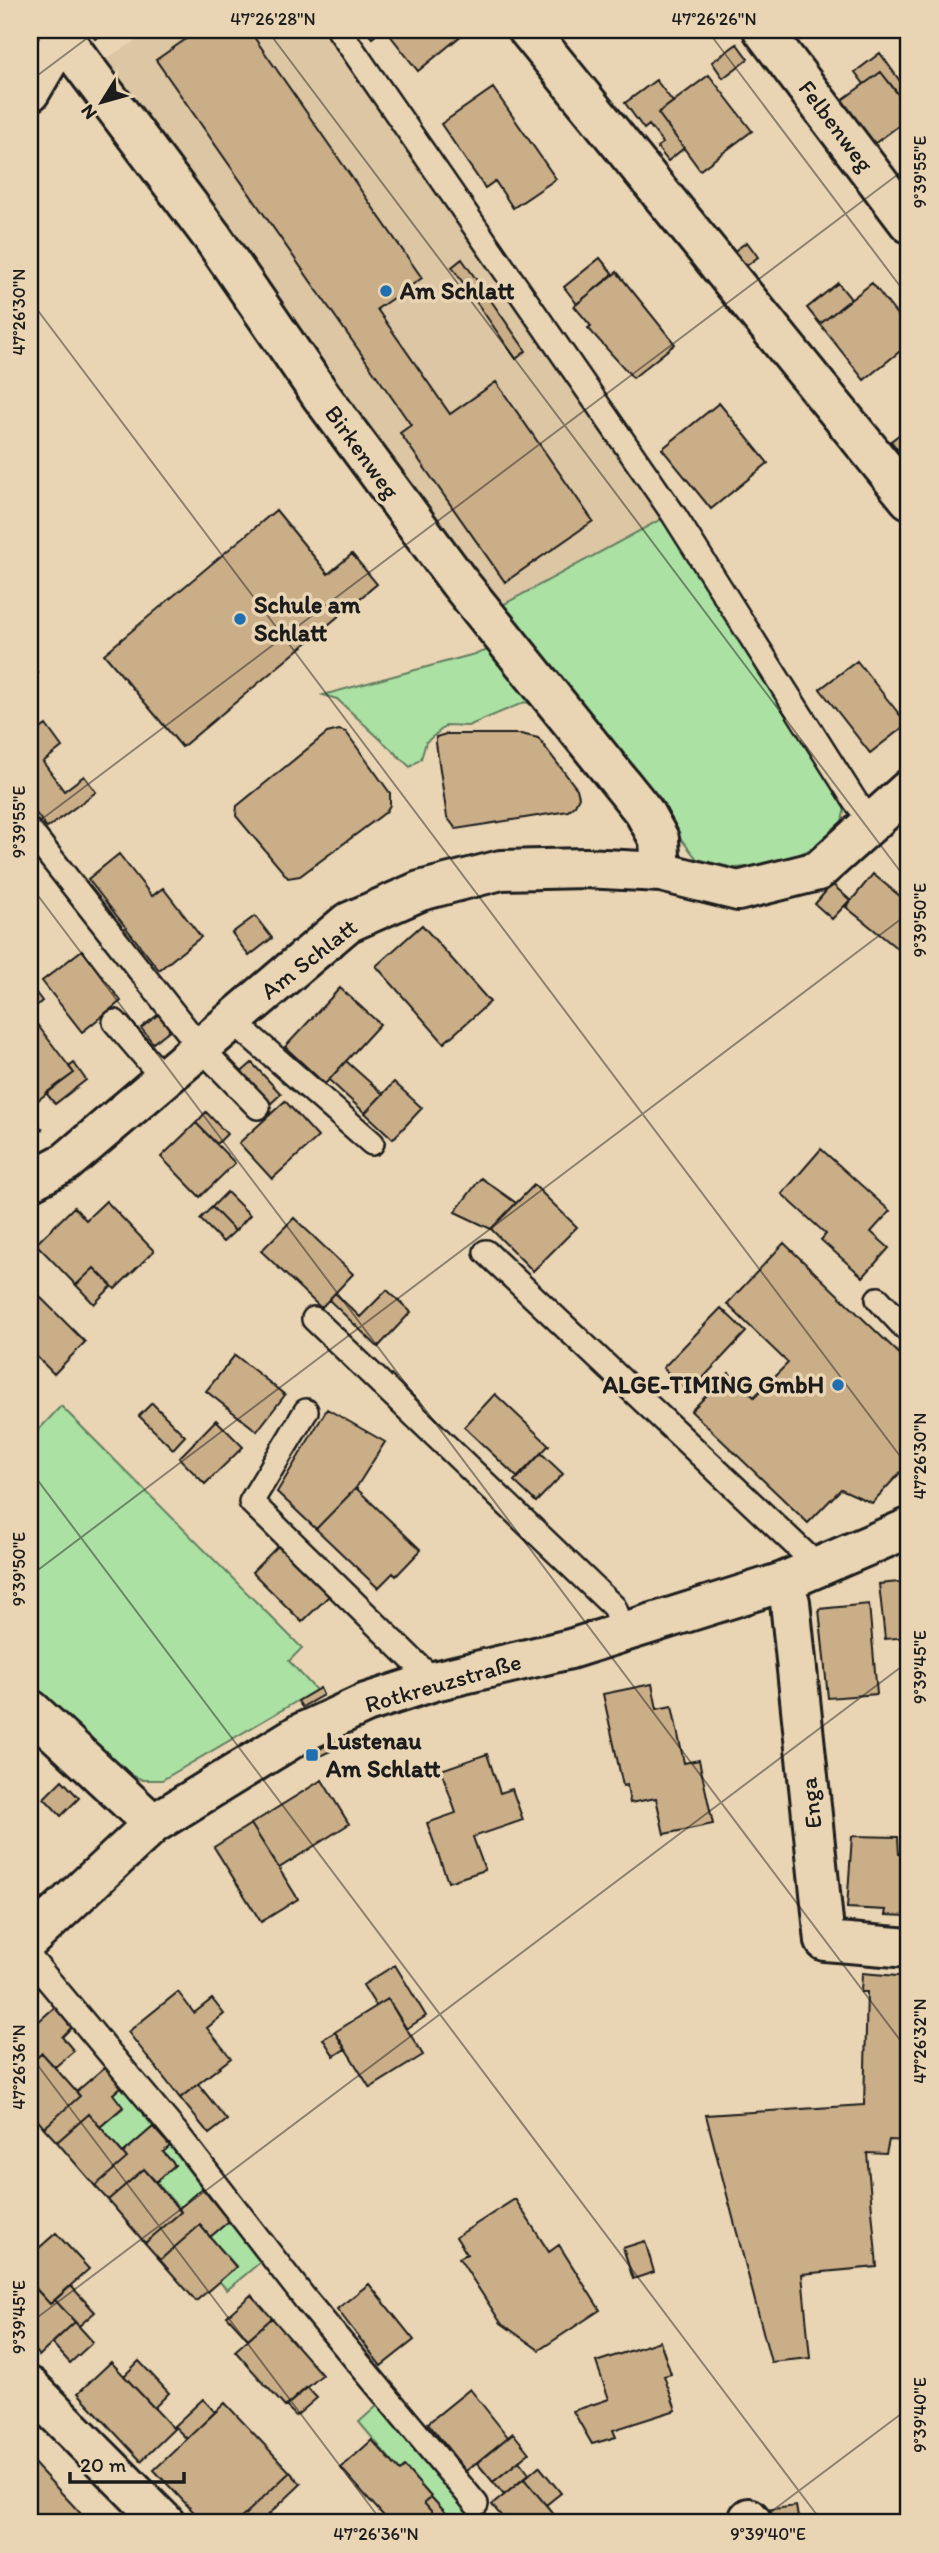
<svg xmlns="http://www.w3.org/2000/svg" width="939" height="2553" font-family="Itim,sans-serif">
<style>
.built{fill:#dcc6a3}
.green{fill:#abe1a3;stroke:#647e60;stroke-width:2}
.building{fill:#caae88;stroke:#1c1c1c;stroke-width:2}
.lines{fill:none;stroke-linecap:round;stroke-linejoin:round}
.service-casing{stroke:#1c1c1c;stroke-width:28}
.minor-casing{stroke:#1c1c1c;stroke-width:44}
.path{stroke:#1c1c1c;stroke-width:4.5;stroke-dasharray:7 5;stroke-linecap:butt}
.service{stroke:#e9d5b3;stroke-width:23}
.minor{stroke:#e9d5b3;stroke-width:38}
.ticks{fill:none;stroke:#1c1c1c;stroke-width:2;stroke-opacity:0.45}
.poi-dot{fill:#1f6fb2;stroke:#e9d5b3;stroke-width:2.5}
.labels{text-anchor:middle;stroke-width:7;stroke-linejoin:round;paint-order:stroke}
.street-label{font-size:24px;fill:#1c1c1c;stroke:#e9d5b3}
.poi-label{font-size:24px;font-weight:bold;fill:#1c1c1c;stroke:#e9d5b3;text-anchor:start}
.neatline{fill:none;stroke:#1c1c1c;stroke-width:2.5}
.ticks-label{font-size:18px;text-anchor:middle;fill:#1c1c1c}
</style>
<rect width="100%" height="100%" fill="#e9d5b3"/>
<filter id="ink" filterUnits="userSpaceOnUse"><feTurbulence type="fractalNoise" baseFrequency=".0143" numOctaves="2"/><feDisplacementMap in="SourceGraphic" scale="14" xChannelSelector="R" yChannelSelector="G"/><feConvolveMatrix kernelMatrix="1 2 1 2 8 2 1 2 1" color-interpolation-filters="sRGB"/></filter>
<g filter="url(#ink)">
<path class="built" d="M154,30H332L663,518L497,608L97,64Z"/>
<path class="green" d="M663,518L845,808L841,825L824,843L776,865L734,868L697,859L497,608Z
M497,648L543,708L525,702L468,726L447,725L426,742L421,759L410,767L337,699L323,695Z
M61,1406L302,1648L289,1661L316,1690L162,1780H143L122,1771L30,1687V1439Z
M122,2086L153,2127L123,2153L100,2127L123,2108L113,2094Z
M170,2146L202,2188L179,2208L156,2182L175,2165L163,2152Z
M229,2221L264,2259L227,2290L219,2281L236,2266L210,2237Z
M378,2405L476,2523H455L405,2468L400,2471L359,2422Z"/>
<path class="building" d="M90,30H111L95,39Z
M199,30H249L422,278L377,309L450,414L496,382L593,521L505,582L400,433L411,425L156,60Z
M365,30H382L372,38Z
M386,30H468L418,71Z
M737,44L748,59L723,78L712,62Z
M880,53L907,91L900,96L881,72L864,84L855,72Z
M881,72L909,109V118L874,144L842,100Z
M709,75L752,131L700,170L658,113Z
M656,80L673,102L658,113L684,148L668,161L657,147L663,143L649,125L644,129L625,103Z
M493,88L556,179L513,208L495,181L485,188L441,124Z
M747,242L758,257L741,270L729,255Z
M600,258L613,274L577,304L564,287Z
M462,259L526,351L516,359L452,267Z
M617,272L675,344L633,378L588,328L591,326L574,306Z
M838,283L851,299L820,324L807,308Z
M872,283L909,330V344L864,380L820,324Z
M719,403L768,463L711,509L662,449Z
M909,427V464L891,441Z
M276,510L328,574L352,554L377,584L182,747L104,654Z
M857,661L907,724L870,753L820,689Z
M30,662L38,673L30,679Z
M46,725L62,747L43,762L64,791L84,776L96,792L47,828L30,805V737Z
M339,730L346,732L390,793V805L386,812L300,876L288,878L236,816L237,806L327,733Z
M446,734H521L538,738L577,789L579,797L575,805L568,811L456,829L447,817L436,743V737Z
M119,854L152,896L163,888L201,937L159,970L88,879Z
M873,874L900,896L909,885V958L846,907Z
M832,884L850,900L832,919L815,904Z
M255,916L272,938L249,956L232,933Z
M422,925L490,1002L444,1043L376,966Z
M82,950L121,1001L82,1032L42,981Z
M30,985L42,1001L30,1011Z
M340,988L380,1024L325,1084L285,1047Z
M159,1014L171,1029L153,1043L141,1028Z
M36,1023L74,1073L30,1106V1028Z
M346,1061L383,1094L365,1113L329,1080Z
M74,1063L86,1080L55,1104L46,1093L74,1073L69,1067Z
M252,1063L281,1094L267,1107L238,1075Z
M394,1082L422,1108L393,1139L365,1113Z
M285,1101L318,1137L272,1179L239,1143Z
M206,1112L227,1134L217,1144L196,1123Z
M196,1123L235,1163L200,1197L161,1157Z
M821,1149L890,1211L871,1232L889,1248L863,1277L821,1240L826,1234L782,1194Z
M481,1178L516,1203L491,1229L455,1212Z
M534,1185L577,1227L533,1271L491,1229Z
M227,1192L250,1215L235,1231L212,1207Z
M106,1201L154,1251L115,1289L94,1268L76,1285L36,1244L74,1207L86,1220Z
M212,1207L235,1231L223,1242L200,1219Z
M294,1218L353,1274L321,1308L261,1251Z
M784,1243L909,1363V1463L872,1503L841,1489L808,1523L691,1411L729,1373L754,1397L788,1363L727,1304Z
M94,1268L112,1286L94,1304L76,1285Z
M30,1287L85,1342L54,1374L30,1350Z
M387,1290L411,1312L378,1347L329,1300L335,1293L360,1317Z
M721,1308L746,1332L689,1393L663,1368Z
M235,1355L285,1395L257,1431L206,1391Z
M495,1394L549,1445L518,1478L464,1427Z
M152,1403L185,1436L173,1449L139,1416Z
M327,1409L385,1442L356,1488L316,1529L277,1492Z
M216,1420L243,1447L205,1484L179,1458Z
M541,1453L563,1474L536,1502L514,1481Z
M356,1488L421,1550L396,1576L393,1573L378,1588L316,1529Z
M280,1544L330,1595L302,1622L252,1572Z
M909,1581V1637L885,1639L879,1584Z
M869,1604L877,1694L828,1698L819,1609Z
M652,1684L657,1709L672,1706L684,1763L699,1760L713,1824L664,1834L656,1798L630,1803L627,1785L623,1786L603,1694Z
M320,1688L323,1695L302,1707L298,1701Z
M340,1739L343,1745L320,1756L317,1750Z
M487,1754L500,1793L512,1789L523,1820L473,1837L485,1870L448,1882L427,1823L456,1813L441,1770Z
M62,1780L79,1798L61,1816L44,1798Z
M322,1780L349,1824L279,1868L251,1824Z
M251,1824L298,1899L261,1922L214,1847Z
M852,1836L898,1837L899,1854L909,1855V1916L885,1915L886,1910L847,1908Z
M395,1965L426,2016L406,2029L388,1999L376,2006L363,1985Z
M862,1973L909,1977V2141L889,2140L886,2154L867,2153L877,2267L802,2274L810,2358L771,2362L706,2115L864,2105L867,1992H861Z
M178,1992L194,2013L212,1999L224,2014L207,2028L231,2058L180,2098L128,2032Z
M388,1999L423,2055L370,2088L335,2032Z
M56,2006L73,2026L62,2037L74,2051L55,2067L42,2053L30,2064V2029Z
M335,2032L345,2049L334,2056L323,2039Z
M42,2053L80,2096L44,2128L30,2111V2064Z
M105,2067L122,2086L113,2094L123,2107L100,2127L89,2114L57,2142L44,2128L80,2096L76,2092Z
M198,2084L227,2120L209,2134L180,2098Z
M89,2114L127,2158L95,2186L57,2142Z
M153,2127L170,2146L163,2152L175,2165L156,2182L144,2169L108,2200L95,2186L127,2158L123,2153Z
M144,2169L181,2212L145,2243L108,2200Z
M202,2188L229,2221L210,2237L200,2225L160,2260L145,2243L181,2212L179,2208Z
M515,2199L549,2252L559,2245L600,2310L539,2350L501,2323L459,2258L467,2254L456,2237Z
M200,2225L236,2267L196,2301L160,2260Z
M56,2233L89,2269L50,2304L30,2282V2256Z
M645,2241L654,2272L633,2279L623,2248Z
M31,2284L50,2304L55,2300L75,2322L39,2356L30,2345Z
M369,2284L414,2340L381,2366L337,2309Z
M71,2286L95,2312L79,2326L55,2300Z
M251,2295L272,2318L248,2339L227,2316Z
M272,2318L322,2375L285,2407L235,2351Z
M75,2322L93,2342L70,2363L52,2343Z
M660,2341L671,2374L664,2376L676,2410L613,2430L616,2437L592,2444L573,2411L609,2399L596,2362Z
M139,2361L169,2393L154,2408L124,2376Z
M111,2362L174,2429L141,2461L78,2393Z
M307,2387L317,2398L296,2416L286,2406Z
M470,2389L508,2437L466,2471L428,2423Z
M203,2399L215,2412L187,2439L174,2426Z
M225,2403L290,2472L236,2523H204L154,2470Z
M513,2433L529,2453L493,2482L477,2463Z
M372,2440L400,2471L405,2467L431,2497L424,2503L439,2520L435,2523H390L341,2468Z
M30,2459L83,2516L76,2523H30Z
M519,2461L529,2474L504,2495L493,2482Z
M539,2466L561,2493L546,2505L524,2479Z
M290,2472L301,2484L260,2523H236Z
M524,2479L546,2505L561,2523H507L492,2505Z
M431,2497L455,2523H435L439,2520L424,2503Z
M796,2506L799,2523H764L758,2511Z"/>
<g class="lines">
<defs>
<path id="service" d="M339,30L674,515L855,801L873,823
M30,831L200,1047L258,1107
M232,1020L372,1143
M115,1022L163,1078
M486,1252L819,1567
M878,1299L909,1332
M314,1319L614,1607L624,1632
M306,1411L251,1502L434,1681
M30,1958L179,2136L306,2300L476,2504"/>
<path id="minor" d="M57,30L213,238L322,397L458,581L644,812L659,839L661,872
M528,30L909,499
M763,30L909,223
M30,92L63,36
M30,1181L66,1162L347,923L420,891L501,870L585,868L661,872L738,891L818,871L909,789
M783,1582L790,1602L825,1941L909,1948
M30,1709L153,1824
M30,1939L153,1824L301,1733L366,1703L434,1681L570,1649L783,1582L909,1528
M30,2387L165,2523
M749,2518L753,2523"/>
</defs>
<use href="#service" class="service-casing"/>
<use href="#minor" class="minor-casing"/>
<path class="path" d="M30,1117L42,1131"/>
<use href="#service" class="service"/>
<use href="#minor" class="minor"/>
</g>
</g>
<path class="ticks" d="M267,30L909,883M707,30L909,298M30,81L98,30M30,300L909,1468M30,828L909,166M30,885L909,2052M30,1470L823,2523M30,1576L909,913M30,2055L383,2523M30,2323L909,1661M756,2523L909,2408"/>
<g class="poi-dot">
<circle cx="386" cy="291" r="7"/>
<circle cx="240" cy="619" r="7"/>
<circle cx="838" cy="1385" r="7"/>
<rect x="305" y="1748" width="14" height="14" rx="3.5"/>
</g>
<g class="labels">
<g class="street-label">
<text transform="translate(836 126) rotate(53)" y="8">Felbenweg</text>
<text transform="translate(362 452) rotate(54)" y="8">Birkenweg</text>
<text transform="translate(309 959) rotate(-38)" y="8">Am Schlatt</text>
<text transform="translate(443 1683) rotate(-16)" y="8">Rotkreuzstraße</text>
<text transform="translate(811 1803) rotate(-96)" y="8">Enga</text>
</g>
<g class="poi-label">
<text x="400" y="299">Am Schlatt</text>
<text x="254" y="613">Schule am<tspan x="254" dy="28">Schlatt</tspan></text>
<text x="824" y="1393" text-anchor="end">ALGE-TIMING GmbH</text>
<text x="326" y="1749">Lustenau<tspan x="326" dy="28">Am Schlatt</tspan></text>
</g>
</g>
<rect width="939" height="2553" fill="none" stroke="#e9d5b3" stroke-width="77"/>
<g transform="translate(102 102) rotate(233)" stroke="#e9d5b3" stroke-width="5" paint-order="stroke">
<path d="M0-5L12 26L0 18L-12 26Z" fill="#1c1c1c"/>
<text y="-10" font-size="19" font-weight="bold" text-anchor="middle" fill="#1c1c1c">N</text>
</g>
<path d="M70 2472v10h114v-10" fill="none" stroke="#1c1c1c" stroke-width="3.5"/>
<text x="80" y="2472" font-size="21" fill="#1c1c1c" stroke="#e9d5b3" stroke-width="5" paint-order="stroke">20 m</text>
<rect x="38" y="38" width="862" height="2476" class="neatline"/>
<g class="ticks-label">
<text x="273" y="25">47°26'28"N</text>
<text x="714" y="25">47°26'26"N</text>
<text transform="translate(920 172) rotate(-90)" y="6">9°39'55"E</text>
<text transform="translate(19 312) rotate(-90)" y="6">47°26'30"N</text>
<text transform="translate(19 822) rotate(-90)" y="6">9°39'55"E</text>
<text transform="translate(920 920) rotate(-90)" y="6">9°39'50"E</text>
<text transform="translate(920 1456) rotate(-90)" y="6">47°26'30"N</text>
<text transform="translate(19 1569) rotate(-90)" y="6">9°39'50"E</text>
<text transform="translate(920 1667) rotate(-90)" y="6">9°39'45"E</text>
<text transform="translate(920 2041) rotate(-90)" y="6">47°26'32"N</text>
<text transform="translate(19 2067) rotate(-90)" y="6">47°26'36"N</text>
<text transform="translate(19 2317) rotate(-90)" y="6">9°39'45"E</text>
<text transform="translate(920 2415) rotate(-90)" y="6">9°39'40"E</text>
<text x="376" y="2540">47°26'36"N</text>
<text x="768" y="2540">9°39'40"E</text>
</g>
</svg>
